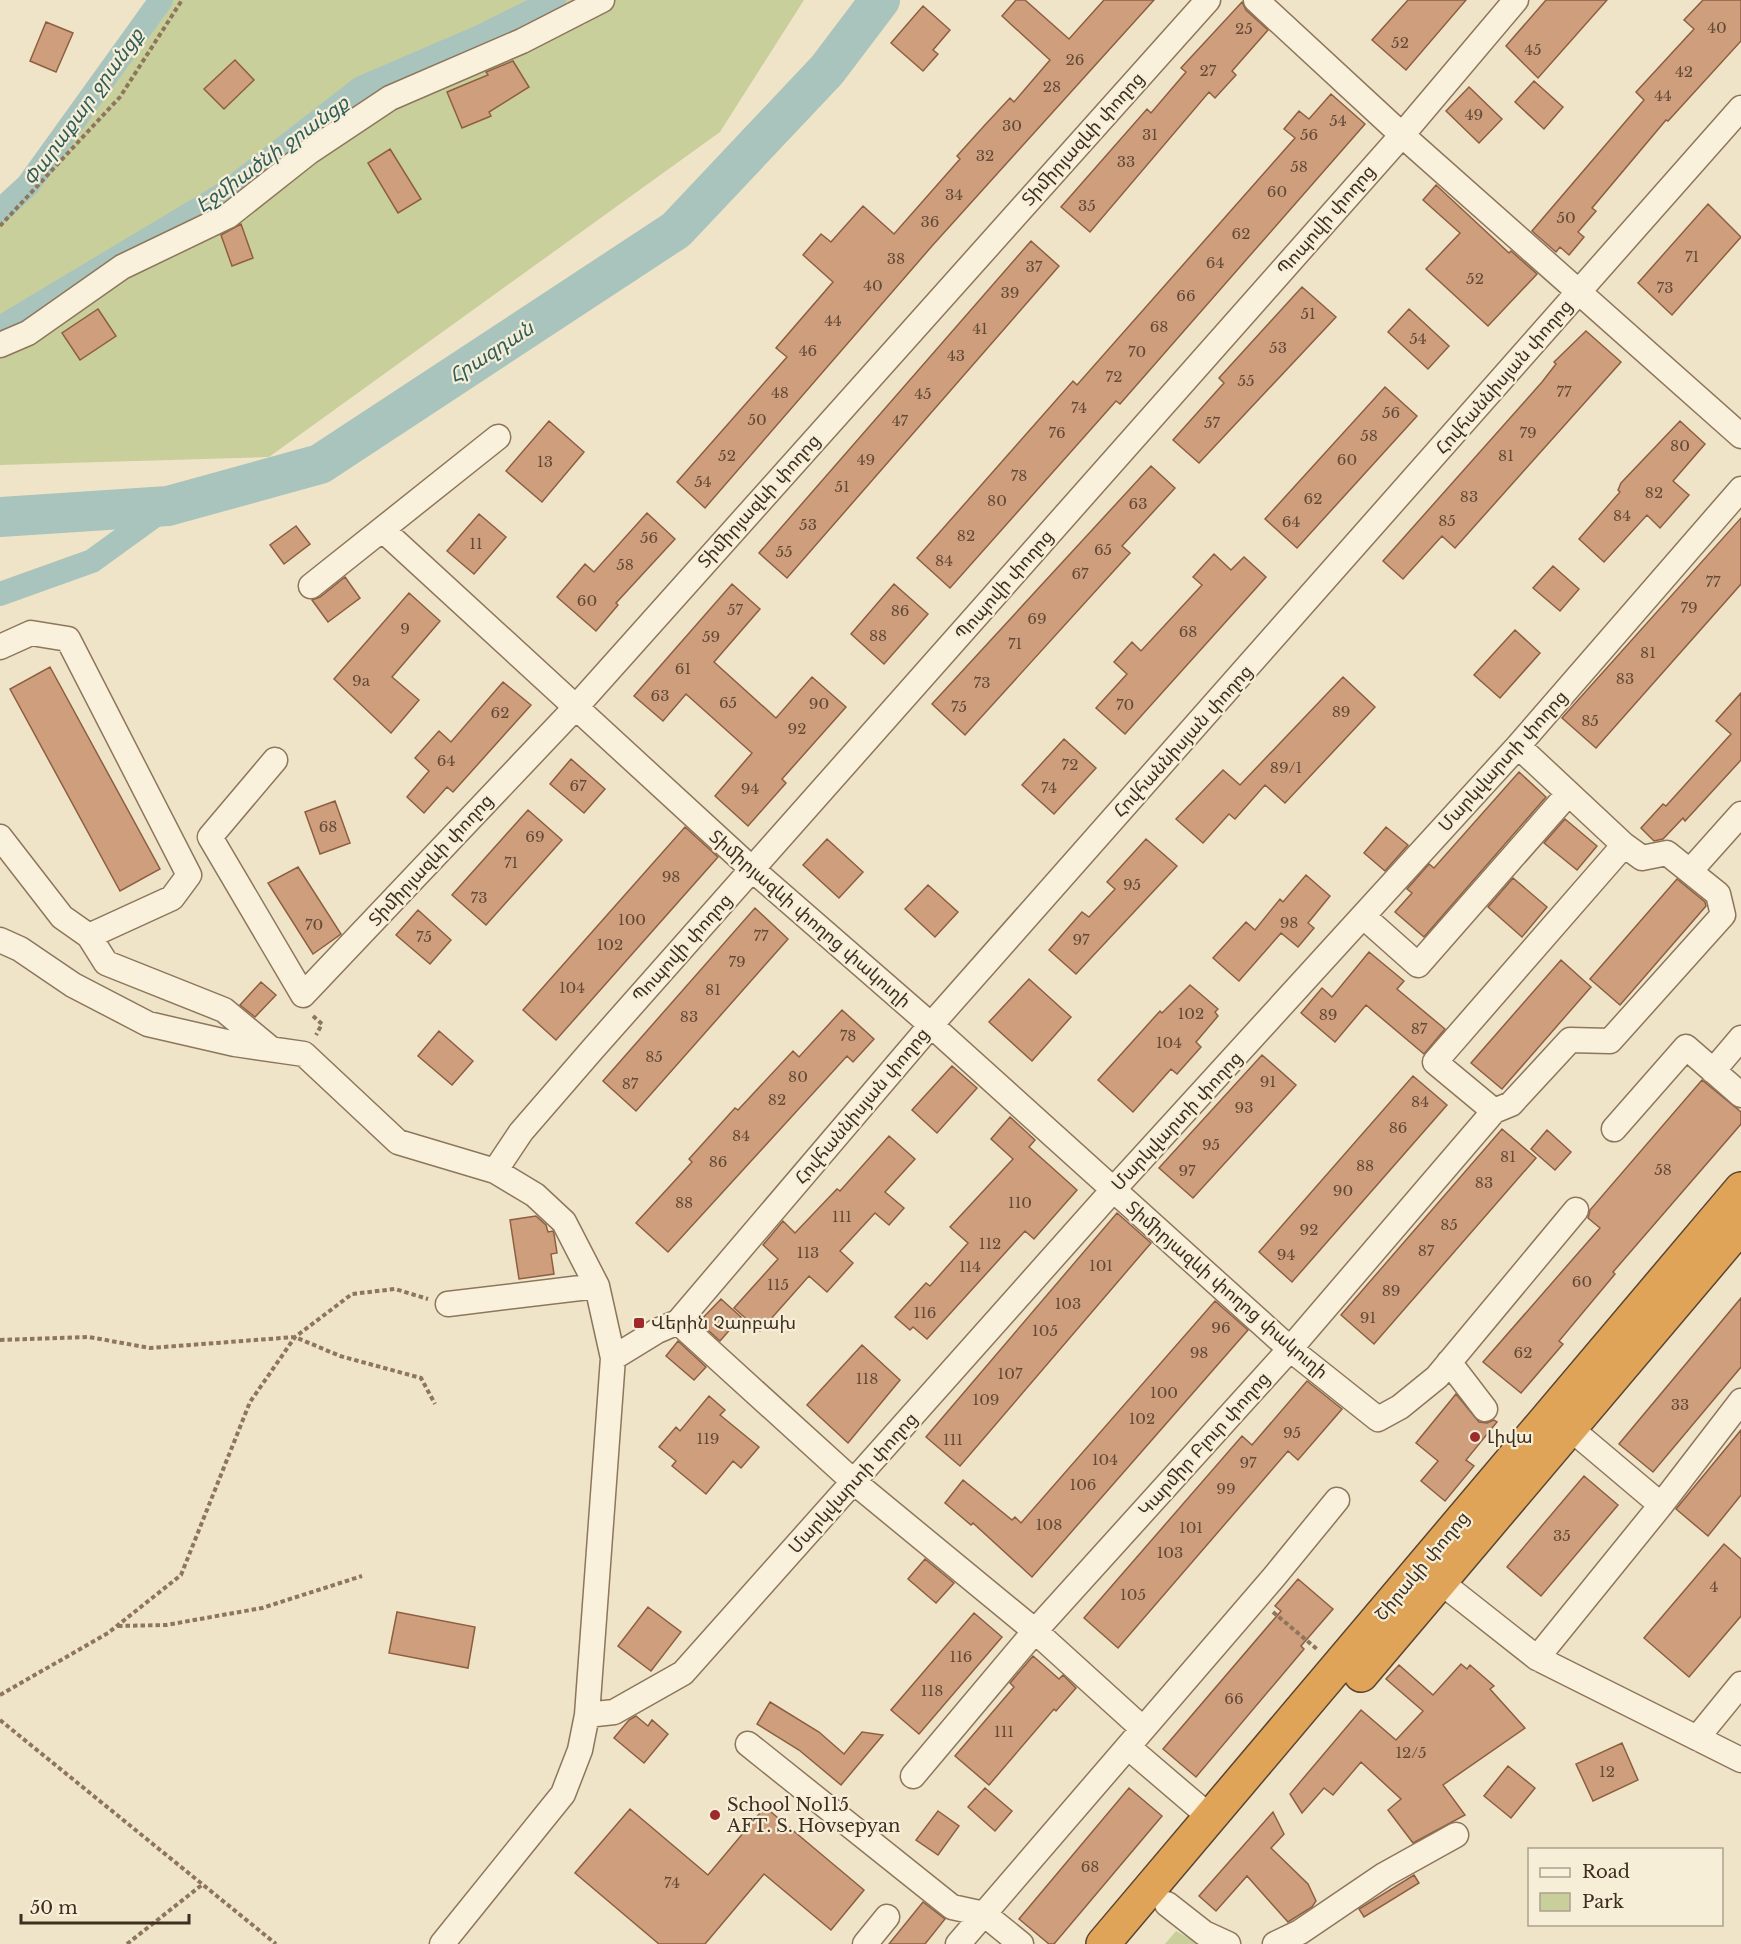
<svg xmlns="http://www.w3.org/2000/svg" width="1741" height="1944" font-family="'Libre Baskerville','Noto Sans Armenian',serif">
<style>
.green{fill:#c9cf9b}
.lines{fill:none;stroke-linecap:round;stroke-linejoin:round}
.canal{stroke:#a9c4bc;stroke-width:24}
.river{stroke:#a9c4bc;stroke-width:40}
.building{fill:#cf9f7d;stroke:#8d5f41;stroke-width:1.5}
.minor-casing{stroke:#8d765c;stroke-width:27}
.highway-casing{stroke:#5b4430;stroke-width:36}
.path{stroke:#8d765c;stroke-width:4;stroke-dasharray:4.5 3;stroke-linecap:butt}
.minor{stroke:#faf1dc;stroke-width:24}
.highway{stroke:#e0a458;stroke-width:33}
.poi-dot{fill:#9e2a2b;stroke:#f7eed8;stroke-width:2}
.labels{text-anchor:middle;stroke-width:4.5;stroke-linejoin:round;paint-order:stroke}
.number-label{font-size:15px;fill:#624a37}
.street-label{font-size:18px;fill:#3d2e20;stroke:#f7eed8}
.poi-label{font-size:18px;fill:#3d2e20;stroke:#f7eed8;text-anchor:start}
.water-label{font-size:20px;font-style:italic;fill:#2f5d5a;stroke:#f7eed8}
</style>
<rect width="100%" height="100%" fill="#f0e4c8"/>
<path class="green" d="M151,0H804L720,132L269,457L0,465V204L109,75Z
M1176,1931L1200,1944H1165Z"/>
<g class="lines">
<path class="canal" d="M0,211L28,185L161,0
M0,328L227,192L361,88L482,36L554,0
M0,594L92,561L168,506"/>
<path class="river" d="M0,517L168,506L320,464L676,230L827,70L880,0"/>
</g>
<path class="building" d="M1016,0H1025L1069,39L1104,0H1154L932,246L705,508L677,482L787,357L776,348L833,282L803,255L821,234L831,242L863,206L894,234L960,159L957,156L984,126L1010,98L1014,102L1050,60L1002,16Z
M1408,0H1466L1406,70L1372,40Z
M1546,0H1607L1538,78L1506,46Z
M1703,0H1741V41L1668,121L1666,120L1592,208L1596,211L1578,232L1584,237L1569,255L1560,247L1556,252L1532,231L1644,100L1636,92L1694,29L1684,20Z
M1242,2L1246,10L1268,30L1232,71L1236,75L1215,98L1209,92L1090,232L1061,207L1147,109L1151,113L1186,72L1181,68Z
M923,6L950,30L933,50L938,54L923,71L891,43Z
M46,22L73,33L56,72L30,61Z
M235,60L254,80L224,109L204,89Z
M513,61L529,87L489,112L491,116L462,128L447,92L488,75L486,72Z
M1534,81L1563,107L1544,129L1515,102Z
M1469,87L1502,119L1479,143L1446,111Z
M1331,94L1365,124L1120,404L1116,401L950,588L917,558L1073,381L1077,385L1295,138L1284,129L1299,111L1309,119Z
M390,149L421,199L398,213L368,163Z
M1436,185L1509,253L1511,251L1537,274L1488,326L1426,269L1460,233L1423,200Z
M1708,204L1741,237L1672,315L1638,283Z
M241,224L253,258L232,266L221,235Z
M1031,241L1059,266L787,578L759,553Z
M1302,287L1336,317L1199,463L1173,440L1224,383L1219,378Z
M98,309L116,336L80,360L62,333Z
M1409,309L1449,346L1428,369L1388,332Z
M1586,331L1621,362L1455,548L1442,536L1403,579L1383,561L1542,382L1556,364L1554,362Z
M1385,387L1417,416L1297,548L1265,519Z
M549,421L584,452L542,502L506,471Z
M1680,421L1705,444L1673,481L1689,495L1660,528L1647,515L1604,562L1579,539L1620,492L1618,490L1621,483Z
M1151,466L1175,488L1122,546L1130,553L965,735L932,704Z
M647,513L675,539L616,603L618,605L596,631L557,597L585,564L594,572Z
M479,514L506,537L474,574L447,551Z
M1741,518V584L1596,748L1562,718Z
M296,526L310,544L284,564L270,545Z
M1214,554L1231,570L1244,557L1266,577L1125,734L1096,708L1127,674L1114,662L1132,642L1141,651L1202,585L1193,577Z
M1553,566L1579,589L1560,611L1533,588Z
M345,577L360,598L328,622L312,600L320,597Z
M732,584L760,609L714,662L776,718L812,677L846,707L782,779L786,783L748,826L715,796L752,753L686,694L663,721L634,696Z
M894,584L928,614L884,664L851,634Z
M409,593L440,621L392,677L419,700L391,733L334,679Z
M1515,630L1540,653L1500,698L1474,675Z
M50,667L160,869L120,891L10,689Z
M1343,677L1375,707L1285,803L1265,785L1235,819L1229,814L1203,843L1176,819L1223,770L1240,785Z
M503,682L531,705L453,792L447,787L424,813L407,797L429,771L415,758L439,731L451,742Z
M1741,693V760L1685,821L1683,818L1663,839L1654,841L1641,828L1663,804L1666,806L1731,734L1716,721Z
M1064,739L1096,768L1054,814L1022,785Z
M571,759L605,789L584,813L550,784Z
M1519,772L1546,797L1424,937L1395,912L1412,893L1407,889L1429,864L1434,868Z
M335,801L350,843L320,854L305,812Z
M528,810L562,840L486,925L452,895Z
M1565,819L1597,846L1577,870L1544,843Z
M685,827L718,857L556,1040L523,1010Z
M1386,827L1408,845L1385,871L1364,853Z
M827,839L863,872L839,898L803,865Z
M1146,839L1177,866L1076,974L1049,950L1082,912L1089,917L1115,889L1107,882Z
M298,867L341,934L313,954L268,883Z
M1306,875L1330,896L1308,923L1314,928L1298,947L1281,933L1239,981L1213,958L1246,922L1255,930L1280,899L1283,902Z
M1513,878L1547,907L1522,937L1488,907Z
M1677,879L1705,902L1706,906L1620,1005L1590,979Z
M928,885L958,912L935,937L905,909Z
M755,908L788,939L636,1111L603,1081Z
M418,910L451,940L430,964L396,935Z
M1369,952L1404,981L1397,989L1445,1029L1424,1054L1366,1005L1335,1042L1301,1013L1322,988L1332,997Z
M1561,960L1591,987L1502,1089L1471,1063Z
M1029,979L1071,1017L1032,1061L989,1022Z
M261,982L276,995L255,1017L240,1005Z
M1190,985L1218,1009L1215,1012L1218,1016L1196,1042L1201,1047L1177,1074L1171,1069L1133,1112L1098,1080L1160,1011L1162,1013Z
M842,1010L874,1039L853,1062L847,1056L668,1252L636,1223L692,1162L689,1159L735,1108L738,1110L793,1051L799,1057Z
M439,1031L473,1061L452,1085L418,1056Z
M1262,1055L1296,1085L1193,1198L1159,1168Z
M952,1066L977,1088L937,1133L912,1110Z
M1413,1076L1447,1105L1292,1282L1259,1252Z
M1702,1080L1741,1112V1124L1613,1272L1615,1274L1559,1341L1563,1344L1521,1393L1483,1362L1600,1228L1588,1218L1590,1210Z
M1010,1117L1035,1140L1029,1147L1077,1190L1034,1239L1025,1231L927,1339L913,1327L910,1330L895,1317L926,1283L930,1286L968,1243L950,1227L1013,1159L991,1139Z
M1502,1129L1536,1158L1374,1344L1341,1315Z
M1547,1130L1571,1152L1555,1170L1531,1149Z
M889,1136L915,1159L885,1192L904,1208L889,1225L875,1213L840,1251L853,1263L827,1292L809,1276L760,1331L734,1308L778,1259L763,1245L783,1221L795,1233L837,1189L840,1191Z
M1117,1213L1151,1243L960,1466L926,1437Z
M536,1216L546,1225L548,1232L553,1231L554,1234L557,1253L551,1254L554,1274L519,1279L510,1220Z
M1741,1298V1367L1653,1472L1619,1444Z
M721,1299L741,1317L720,1341L699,1322Z
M1215,1301L1248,1330L1032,1577L973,1523L971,1525L945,1503L963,1480L1012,1520L1015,1517L1021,1523Z
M678,1341L706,1367L694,1380L666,1356Z
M862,1345L900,1380L848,1443L807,1405Z
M1307,1381L1342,1409L1298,1460L1288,1451L1118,1648L1084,1618L1242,1436L1252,1445Z
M1456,1394L1479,1422L1487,1423L1494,1420L1497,1422L1466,1460L1474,1466L1445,1501L1421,1481L1438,1461L1416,1443Z
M709,1396L725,1410L720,1415L759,1447L741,1468L733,1461L706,1494L672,1466L676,1461L659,1447L676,1427L680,1431Z
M1741,1430V1495L1708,1536L1676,1509Z
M1584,1476L1618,1505L1541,1596L1507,1567Z
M1724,1544L1741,1559V1616L1689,1677L1644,1638Z
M925,1559L954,1583L936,1603L908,1579Z
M1298,1579L1333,1609L1301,1646L1304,1649L1196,1777L1163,1749L1281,1611L1275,1606Z
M648,1607L681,1632L651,1671L618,1646Z
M397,1612L475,1627L468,1668L389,1653Z
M974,1613L1002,1637L919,1734L891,1710Z
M1033,1656L1059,1679L1063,1675L1076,1688L1056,1711L1054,1709L989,1785L955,1756L1014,1687L1010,1683Z
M1461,1664L1467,1669L1470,1665L1494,1686L1490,1689L1525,1728L1443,1785L1465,1815L1413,1843L1388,1810L1401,1799L1361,1762L1333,1795L1324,1788L1302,1813L1290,1794L1361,1710L1396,1740L1423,1711L1386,1679L1399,1665L1433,1695Z
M770,1702L819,1732L844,1754L862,1732L883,1735L841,1785L799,1750L757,1724Z
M636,1716L648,1726L652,1720L668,1734L644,1763L614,1738L629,1720Z
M1622,1743L1638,1780L1593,1801L1576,1764Z
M1508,1766L1535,1788L1511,1818L1484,1796Z
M985,1788L1012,1811L995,1831L968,1807Z
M1129,1788L1162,1816L1054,1944H1049L1019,1919Z
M765,1807L864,1890L831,1930L764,1874L705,1944H659L575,1873L630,1809L708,1875Z
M938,1811L959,1826L938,1855L916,1840Z
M1273,1812L1284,1834L1271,1848L1308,1884L1316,1901L1312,1907L1288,1922L1247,1876L1216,1911L1199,1896Z
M1414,1875L1419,1883L1364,1917L1359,1909Z
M923,1902L945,1919L925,1944H889Z"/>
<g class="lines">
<defs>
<path id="minor" d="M1256,0L1402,135L1741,436
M0,345L28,333L122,267L228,216L309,152L390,98L522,41L602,0
M384,531L753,870L931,1025L1290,1349L1378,1419L1400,1407L1437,1377L1576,1210
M311,586L498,437
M0,647L31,633L68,639L189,875L172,898L89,936
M275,760L210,837L303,995L576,707L1208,0
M0,837L62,917L89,936L106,963L224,1010L271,1049
M1691,870L1741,814
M1364,917L1418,965L1568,794
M0,940L20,949L73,985L148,1024L235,1044L304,1054L398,1142L495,1171L535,1195L564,1222L597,1286L613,1358L587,1715L580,1750L563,1794L442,1944
M1713,1071L1741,1038
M1494,1111L1435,1062L1624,845
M1614,1129L1686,1047L1741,1095
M495,1171L521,1132L592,1050L1402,135L1516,0
M448,1304L597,1286
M678,1322L854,1482L1035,1631L1143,1729
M613,1358L657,1331L678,1322L931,1025L1741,108
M1449,1362L1485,1409
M1558,1418L1661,1505
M1428,1572L1537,1658L1741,1760
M1537,1658L1661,1505L1741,1401
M587,1715L614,1712L683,1673L1113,1190L1518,746L1741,489
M1697,1738L1741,1684
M748,1744L952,1907L984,1914L1021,1944
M1128,1747L1210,1817
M913,1776L1035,1631L1290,1349L1494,1111L1511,1104L1570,1040L1610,1041L1723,915L1718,894L1667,853L1642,858L1624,845L1518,746
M1167,1904L1204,1933L1228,1944
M865,1944L887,1917
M958,1944L1274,1577L1337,1500
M1275,1944L1300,1932L1384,1875L1456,1835"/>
<path id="highway" d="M1361,1675L1741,1226
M1103,1944L1741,1189"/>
</defs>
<use href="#minor" class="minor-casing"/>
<use href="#highway" class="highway-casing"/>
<path class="path" d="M0,226L120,97L182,0
M313,1016L322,1024L316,1035
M0,1340L89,1337L150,1348L295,1337L340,1356L421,1378L435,1404
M1273,1612L1318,1650
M118,1626L166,1625L262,1608L362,1576
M0,1695L108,1633L181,1575L250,1402L295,1337L352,1294L395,1289L428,1299
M0,1720L276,1944
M127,1944L203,1884"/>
<use href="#minor" class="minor"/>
<use href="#highway" class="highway"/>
</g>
<g class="poi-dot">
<rect x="633" y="1317" width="12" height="12" rx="3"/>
<circle cx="1475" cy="1437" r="6"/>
<circle cx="715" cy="1815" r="6"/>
</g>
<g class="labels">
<g class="number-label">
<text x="1717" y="33">40</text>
<text x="1244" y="34">25</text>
<text x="1400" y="48">52</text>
<text x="1533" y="55">45</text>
<text x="1075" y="65">26</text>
<text x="1208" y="76">27</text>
<text x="1684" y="77">42</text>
<text x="1052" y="92">28</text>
<text x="1663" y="101">44</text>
<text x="1474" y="120">49</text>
<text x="1338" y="126">54</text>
<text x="1012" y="131">30</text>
<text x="1150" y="140">31</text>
<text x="1309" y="140">56</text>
<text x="985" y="161">32</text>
<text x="1126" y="167">33</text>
<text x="1299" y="172">58</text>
<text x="1277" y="197">60</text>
<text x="954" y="200">34</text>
<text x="1087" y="211">35</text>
<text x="1566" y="223">50</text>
<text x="930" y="227">36</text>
<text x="1241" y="239">62</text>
<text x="1692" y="262">71</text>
<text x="896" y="264">38</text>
<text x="1215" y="268">64</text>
<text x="1034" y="272">37</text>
<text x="1475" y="284">52</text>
<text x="873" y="291">40</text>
<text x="1665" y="293">73</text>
<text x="1010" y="298">39</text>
<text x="1186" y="301">66</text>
<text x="1308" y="319">51</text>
<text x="833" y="326">44</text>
<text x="1159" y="332">68</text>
<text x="980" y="334">41</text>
<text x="1418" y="344">54</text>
<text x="1278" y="353">53</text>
<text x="808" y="356">46</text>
<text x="1137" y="357">70</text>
<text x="956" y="361">43</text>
<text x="1114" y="382">72</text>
<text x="1246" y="386">55</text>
<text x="1564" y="397">77</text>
<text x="780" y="398">48</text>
<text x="923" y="399">45</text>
<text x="1079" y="413">74</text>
<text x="1391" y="418">56</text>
<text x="757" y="425">50</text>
<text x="900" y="426">47</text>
<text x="1212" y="428">57</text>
<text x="1057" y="438">76</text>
<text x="1528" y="438">79</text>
<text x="1369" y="441">58</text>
<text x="1680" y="451">80</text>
<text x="727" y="461">52</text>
<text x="1506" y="461">81</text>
<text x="866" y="465">49</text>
<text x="1347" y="465">60</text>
<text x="545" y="467">13</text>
<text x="1019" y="481">78</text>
<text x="703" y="487">54</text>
<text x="842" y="492">51</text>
<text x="1654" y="498">82</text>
<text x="1469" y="502">83</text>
<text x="1313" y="504">62</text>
<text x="997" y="506">80</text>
<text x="1138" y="509">63</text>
<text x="1622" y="521">84</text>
<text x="1447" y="526">85</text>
<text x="1291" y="527">64</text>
<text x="808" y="530">53</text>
<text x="966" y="541">82</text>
<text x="649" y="543">56</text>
<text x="476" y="549">11</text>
<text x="1103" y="555">65</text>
<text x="784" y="557">55</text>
<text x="944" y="566">84</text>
<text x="625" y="570">58</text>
<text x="1080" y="579">67</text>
<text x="1713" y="587">77</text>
<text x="587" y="606">60</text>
<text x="1689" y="613">79</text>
<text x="735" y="615">57</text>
<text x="900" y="616">86</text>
<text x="1037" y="624">69</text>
<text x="405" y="634">9</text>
<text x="1188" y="637">68</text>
<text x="878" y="641">88</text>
<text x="711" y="642">59</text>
<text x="1015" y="649">71</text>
<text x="1648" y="658">81</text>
<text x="683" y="674">61</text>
<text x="1625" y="684">83</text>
<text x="361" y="686">9a</text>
<text x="982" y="688">73</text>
<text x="660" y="701">63</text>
<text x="728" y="708">65</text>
<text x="819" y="709">90</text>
<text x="1125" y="710">70</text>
<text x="959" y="712">75</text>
<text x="1341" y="717">89</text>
<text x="500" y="718">62</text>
<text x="1590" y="726">85</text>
<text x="797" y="734">92</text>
<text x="446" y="766">64</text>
<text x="1070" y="770">72</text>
<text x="1286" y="773">89/1</text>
<text x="578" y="791">67</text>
<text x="1049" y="793">74</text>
<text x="750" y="794">94</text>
<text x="328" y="832">68</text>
<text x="535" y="842">69</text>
<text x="511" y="868">71</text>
<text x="671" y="882">98</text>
<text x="1132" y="890">95</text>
<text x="479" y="903">73</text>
<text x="632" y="925">100</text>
<text x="1289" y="928">98</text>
<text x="314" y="930">70</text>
<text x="761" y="941">77</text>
<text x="424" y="942">75</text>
<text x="1081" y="945">97</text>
<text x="610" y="950">102</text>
<text x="737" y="967">79</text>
<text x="572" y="993">104</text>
<text x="713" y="995">81</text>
<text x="1191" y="1019">102</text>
<text x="1328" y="1020">89</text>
<text x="689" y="1022">83</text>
<text x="1419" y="1034">87</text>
<text x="848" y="1041">78</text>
<text x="1169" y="1048">104</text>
<text x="654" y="1062">85</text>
<text x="798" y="1082">80</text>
<text x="1268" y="1087">91</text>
<text x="630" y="1089">87</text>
<text x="777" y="1105">82</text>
<text x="1420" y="1107">84</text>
<text x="1244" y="1113">93</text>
<text x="1398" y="1133">86</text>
<text x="741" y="1141">84</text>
<text x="1211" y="1150">95</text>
<text x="1508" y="1162">81</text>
<text x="718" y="1167">86</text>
<text x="1365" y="1171">88</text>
<text x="1663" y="1175">58</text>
<text x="1187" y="1176">97</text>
<text x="1484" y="1188">83</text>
<text x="1343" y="1196">90</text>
<text x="684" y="1208">88</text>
<text x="1020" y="1208">110</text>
<text x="842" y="1222">111</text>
<text x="1449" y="1230">85</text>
<text x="1309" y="1235">92</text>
<text x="990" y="1249">112</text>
<text x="1426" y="1256">87</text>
<text x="808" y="1258">113</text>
<text x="1286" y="1260">94</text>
<text x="1101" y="1271">101</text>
<text x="970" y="1272">114</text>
<text x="1582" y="1287">60</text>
<text x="778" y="1290">115</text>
<text x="1391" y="1296">89</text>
<text x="1068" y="1309">103</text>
<text x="925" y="1318">116</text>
<text x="1368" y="1323">91</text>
<text x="1221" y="1333">96</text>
<text x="1045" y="1336">105</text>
<text x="1199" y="1358">98</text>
<text x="1523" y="1358">62</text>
<text x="1010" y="1379">107</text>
<text x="867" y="1384">118</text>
<text x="1164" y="1398">100</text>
<text x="986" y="1405">109</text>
<text x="1680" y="1410">33</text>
<text x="1142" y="1424">102</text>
<text x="1292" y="1438">95</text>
<text x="708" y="1444">119</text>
<text x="953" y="1445">111</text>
<text x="1105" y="1465">104</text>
<text x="1248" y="1468">97</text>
<text x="1083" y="1490">106</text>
<text x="1226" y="1494">99</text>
<text x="1049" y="1530">108</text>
<text x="1191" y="1533">101</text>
<text x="1562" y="1541">35</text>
<text x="1170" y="1558">103</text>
<text x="1714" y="1592">4</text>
<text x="1133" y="1600">105</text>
<text x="961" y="1662">116</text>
<text x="932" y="1696">118</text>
<text x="1234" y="1704">66</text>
<text x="1004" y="1737">111</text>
<text x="1411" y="1758">12/5</text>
<text x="1607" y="1777">12</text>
<text x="1090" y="1872">68</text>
<text x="672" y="1888">74</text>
</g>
<g class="street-label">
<text transform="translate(1083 139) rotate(-48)" y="6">Տիմիրյազևի փողոց</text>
<text transform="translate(1326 220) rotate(-49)" y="6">Պոպովի փողոց</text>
<text transform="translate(1504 377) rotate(-49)" y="6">Հովհաննիսյան փողոց</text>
<text transform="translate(759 501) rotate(-48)" y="6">Տիմիրյազևի փողոց</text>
<text transform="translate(1004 585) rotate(-49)" y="6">Պոպովի փողոց</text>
<text transform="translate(1183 741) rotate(-48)" y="6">Հովհաննիսյան փողոց</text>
<text transform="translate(1503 761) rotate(-48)" y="6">Մարկվարտի փողոց</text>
<text transform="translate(431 860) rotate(-47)" y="6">Տիմիրյազևի փողոց</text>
<text transform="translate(810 919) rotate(41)" y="6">Տիմիրյազևի փողոց փակուղի</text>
<text transform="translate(682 948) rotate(-48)" y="6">Պոպովի փողոց</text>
<text transform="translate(862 1106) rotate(-50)" y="6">Հովհաննիսյան փողոց</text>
<text transform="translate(1177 1121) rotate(-47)" y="6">Մարկվարտի փողոց</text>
<text transform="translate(1227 1290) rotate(41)" y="6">Տիմիրյազևի փողոց փակուղի</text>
<text transform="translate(1204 1444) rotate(-48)" y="6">Կարմիր Բլուր փողոց</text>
<text transform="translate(853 1483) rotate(-48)" y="6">Մարկվարտի փողոց</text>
<text transform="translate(1422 1566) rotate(-50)" y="6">Շիրակի փողոց</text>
</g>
<g class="poi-label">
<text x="651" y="1329">Վերին Չարբախ</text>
<text x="1487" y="1443">Լիվա</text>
<text x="727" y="1811">School No115<tspan x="727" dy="21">AFT. S. Hovsepyan</tspan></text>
</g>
<g class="water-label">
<text transform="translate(83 107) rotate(-54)" y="7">Փարաքար ջրանցք</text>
<text transform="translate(272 154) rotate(-36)" y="7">Էջմիածնի ջրանցք</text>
<text transform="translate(491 352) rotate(-33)" y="7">Հրազդան</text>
</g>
</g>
<rect x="1528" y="1848" width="195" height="78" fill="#f7eed8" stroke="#ada18e" stroke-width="1.5"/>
<rect x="1540" y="1868" width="30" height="9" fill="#faf1dc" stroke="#ada18e" stroke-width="1.5"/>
<text x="1582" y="1878" font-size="18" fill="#3d2e20">Road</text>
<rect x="1540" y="1893" width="30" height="18" fill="#c9cf9b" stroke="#ada18e" stroke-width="1.5"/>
<text x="1582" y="1908" font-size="18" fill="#3d2e20">Park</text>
<path d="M21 1914v9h168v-9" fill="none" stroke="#3d2e20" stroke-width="3"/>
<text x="30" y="1914" font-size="18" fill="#3d2e20" stroke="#f7eed8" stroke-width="4.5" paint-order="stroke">50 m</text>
</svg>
